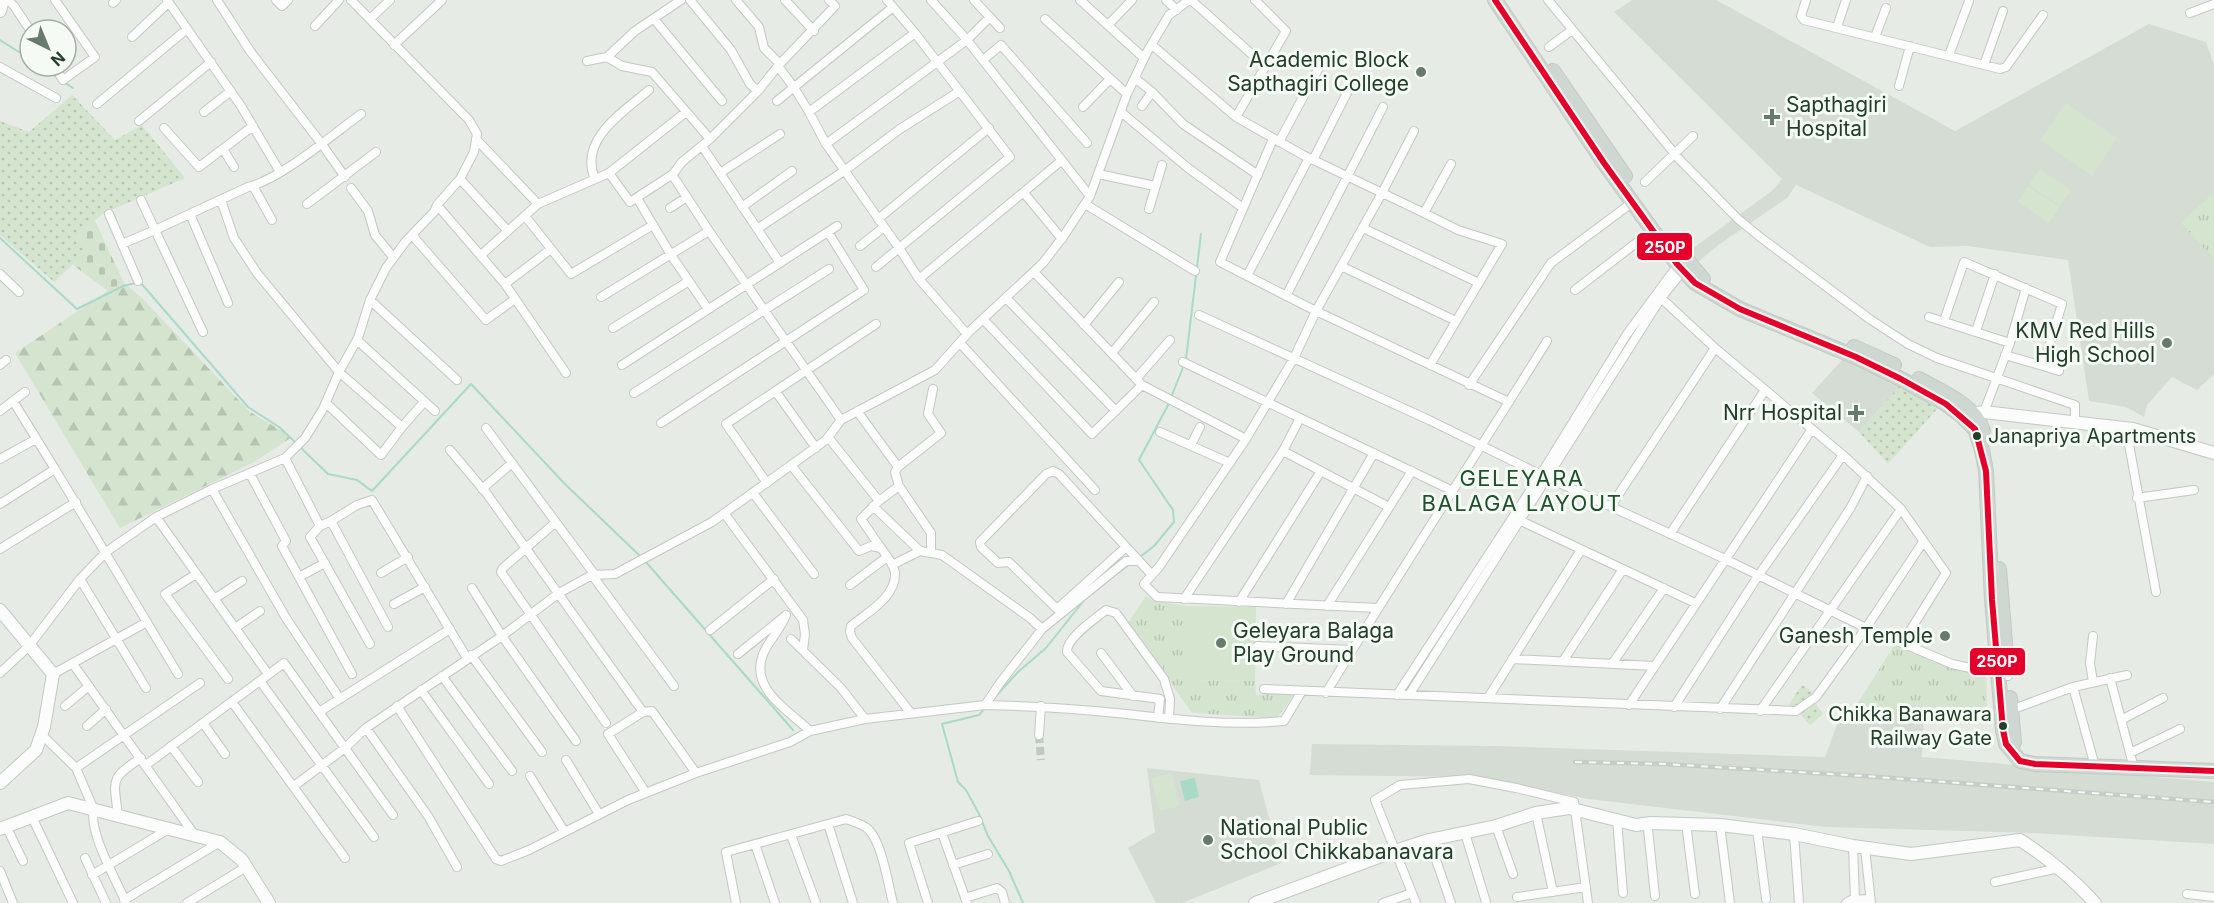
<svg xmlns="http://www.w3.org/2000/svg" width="2214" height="903" font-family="Inter,sans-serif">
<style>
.built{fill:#d4dcd4}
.grass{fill:url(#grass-dots)}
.forest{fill:url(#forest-firs)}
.cemetery{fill:url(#cemetery-stones)}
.park{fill:url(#park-tufts)}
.pitch{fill:#d4e4cf}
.water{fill:#a8dac7}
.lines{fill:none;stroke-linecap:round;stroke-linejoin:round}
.stream{stroke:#a8dac7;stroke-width:2}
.street-tunnel{stroke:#bfc9c0;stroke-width:8;stroke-dasharray:8 4;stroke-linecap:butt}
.street-casing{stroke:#c3c8c3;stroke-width:10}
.secondary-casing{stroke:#c1c9c3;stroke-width:14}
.primary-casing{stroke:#c2cac4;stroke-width:16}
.street{stroke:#fbfcfb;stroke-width:8}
.secondary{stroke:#fbfcfb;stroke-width:12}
.primary{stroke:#ced7d1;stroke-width:14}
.rail-casing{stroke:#c8ccc8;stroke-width:4.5}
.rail{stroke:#f5faf5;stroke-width:2;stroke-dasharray:7;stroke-linecap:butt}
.bus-1-casing{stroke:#f5faf5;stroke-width:10}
.bus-1{stroke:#e4002b;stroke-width:6}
.poi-dot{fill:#677b6c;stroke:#f5faf5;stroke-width:2}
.bus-dot{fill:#233f2a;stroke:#f5faf5;stroke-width:2}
.labels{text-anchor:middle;stroke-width:6;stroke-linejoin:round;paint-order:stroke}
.bus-label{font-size:20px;fill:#233f2a;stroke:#f5faf5;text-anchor:start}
.poi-label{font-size:21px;fill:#233f2a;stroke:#f5faf5;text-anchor:end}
.neighbourhood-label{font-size:22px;letter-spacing:1.5px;fill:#1f512c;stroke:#f5faf5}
.line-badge{stroke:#f5faf5;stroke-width:2}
.badge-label{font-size:16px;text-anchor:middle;font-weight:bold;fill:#fff}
</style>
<defs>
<pattern id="grass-dots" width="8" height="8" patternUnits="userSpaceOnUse" patternTransform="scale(1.5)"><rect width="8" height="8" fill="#d4e4cf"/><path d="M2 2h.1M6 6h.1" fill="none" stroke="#b6c5b2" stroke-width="1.8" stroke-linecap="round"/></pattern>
<pattern id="forest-firs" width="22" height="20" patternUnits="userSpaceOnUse" patternTransform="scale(1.5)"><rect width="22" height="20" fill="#d4e4cf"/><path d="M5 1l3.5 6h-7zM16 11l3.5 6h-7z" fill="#b6c5b2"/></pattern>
<pattern id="cemetery-stones" width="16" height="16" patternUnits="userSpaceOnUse" patternTransform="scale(1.5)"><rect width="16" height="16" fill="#d4e4cf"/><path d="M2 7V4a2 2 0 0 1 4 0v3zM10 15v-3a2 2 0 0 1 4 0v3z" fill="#b6c5b2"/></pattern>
<pattern id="park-tufts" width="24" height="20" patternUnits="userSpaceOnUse" patternTransform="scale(1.5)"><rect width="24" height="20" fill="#d4e4cf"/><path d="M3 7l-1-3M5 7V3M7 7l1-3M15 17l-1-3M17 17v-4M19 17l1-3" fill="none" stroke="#b6c5b2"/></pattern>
</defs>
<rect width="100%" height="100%" fill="#e6ebe6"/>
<path class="built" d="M1632,0H1716L1955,131L2149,24L2206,42L2214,65V374L2197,390L2172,377L2147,405L2144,417L2126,407L2089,401L2068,260L1967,246L1930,247L1796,185L1787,198L1717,246L1697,263L1688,252L1773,190L1782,179L1614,12Z
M1843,359L1901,384L1859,432L1812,393Z
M1843,708L1924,713L1922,757L2214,782V844L2033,833L1826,827L1589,799L1471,777L1310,775L1312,744L1494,746L1825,757Z
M1147,768L1259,780L1281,863L1182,903H1156L1128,848L1155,832Z"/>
<path class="grass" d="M72,95L115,140L142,125L185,178L102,214L77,238L87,252L54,282L0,235V121L29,132Z
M1901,384L1937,409L1888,464L1859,432Z
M1802,685L1813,692L1815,697L1796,710H1785Z
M1814,701L1823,714L1810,725L1798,712Z"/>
<path class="forest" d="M124,283L142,298L250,412L292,437L256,461L120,528L15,353L108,291Z"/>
<path class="cemetery" d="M95,221L124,283L108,291L73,265L86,252L77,238Z"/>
<path class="park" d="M2214,192V259L2181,223Z
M1146,596L1153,601L1187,606L1186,680L1255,681L1256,695L1296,692L1277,718L1192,713L1128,623Z
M1895,644L1986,672L1987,714H1932L1854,709Z"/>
<path class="pitch" d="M2066,103L2117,138L2092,176L2040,140Z
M2040,169L2071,190L2060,206L2029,185Z
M2028,186L2060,207L2049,223L2018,202Z
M1187,606L1256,607L1255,681L1185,680Z
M1172,773L1180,806L1159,811L1151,778Z"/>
<path class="water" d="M1195,778L1199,797L1185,801L1180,781Z"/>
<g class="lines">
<path class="stream" d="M0,40L30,59
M40,66L58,78
M65,83L73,88
M0,238L77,309L123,286L140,282L248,407L279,427L296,443
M1186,359L1201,234
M300,447L328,474L357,480L372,491L471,384L564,483L641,557
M1140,557L1154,546L1174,522L1173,510L1139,460L1168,405L1184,365
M645,561L793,730
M1108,580L1130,564
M994,698L1018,672L1046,648L1085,599
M986,707L979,715L942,724L958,782L966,790L979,814L988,836L1009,871L1023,903"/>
<path class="street-tunnel" d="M1039,735L1041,760"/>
<defs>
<path id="street" d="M8,0L14,6L30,30
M167,0L241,106L280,172
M217,0L250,51L321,143L345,177
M276,0L282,6L288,0
M690,0L731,50L750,84L758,91
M736,0L759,27L764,48L780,64
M785,0L814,31
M931,0L967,40L990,17
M974,0L1000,28
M1080,0L1144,58
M1166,0L1177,10
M1191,0L1265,66
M1548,0L1679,159L1738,219L1760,237L1871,320L1908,344L1937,358L2075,405V422
M1806,0L1801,16L1804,20L2000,69L2006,67L2043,15
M113,3L116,0
M2190,13L2214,4
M370,19L390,0
M654,19L722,101
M1045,19L1127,94
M1108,25L1132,0
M315,26L339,0
M1837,27L1846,0
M915,33L1010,157L899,248L826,144L967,40L1090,196
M132,37L168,3
M1875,37L1886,8
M394,45L442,0
M1152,45L1236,117L1303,155L1424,213L1458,230L1502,244L1430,365
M1549,47L1572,30
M1949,55L1969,1
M607,57L622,66L652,72L710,139
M983,60L1001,45L1087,143
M587,61L607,57L635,31L681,0
M1984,65L2003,11
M54,66L63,80L95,57L55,0
M778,66L795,89L809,112L915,33L887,0
M0,67L56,98
M1135,78L1152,92L1183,124L1258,175
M1899,86L1910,46
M777,101L893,7
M97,104L187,29
M1142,106L1152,92
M1083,107L1110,79
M204,112L231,91
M809,112L826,144
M1121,112L1188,168L1243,208
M1236,117L1286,31L1255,0
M139,121L211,62
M164,128L199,167L253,126
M476,139L538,204L609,173L686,112
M1273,139L1220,262L1316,311L1509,402
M1279,142L1323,60
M702,146L780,263
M223,149L234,167
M1313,160L1347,93
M609,173L630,202L673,174L682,162L710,139L758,91L778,66L835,6L829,0
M720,173L780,134
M673,174V176L709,231L841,420
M1098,174L1155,186
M460,179L508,231
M595,179C578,140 623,112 649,90
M1645,182L1693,136
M253,186L272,220
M351,188L368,211L375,235L393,257
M1024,193L1062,239
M637,198L671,255L708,309
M221,200L234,238L257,273L339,372L402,427L424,402
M307,204L376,152
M1085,204L1195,271
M437,205L505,284L551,249
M742,207L792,171
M670,208L687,197
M1149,209L1162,165
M1424,213L1451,164
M109,214L122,244L155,230L141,200
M190,214L228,303
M525,216L571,274L653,225
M878,219L989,128
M1363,228L1479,283
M757,229L844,171L900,129L960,91
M412,235L486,320L515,299
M122,244L138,281
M860,246L884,227
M481,255L538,204
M1341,266L1456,321
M876,267L899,248L919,279L1061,161
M1034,272L1142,385L1246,439
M0,274L19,292
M1247,276L1309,158
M919,279L967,334
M505,284L566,373
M1575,290L1653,230
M1286,296L1383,107
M601,297L709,231
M1006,298L1116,411
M1661,298L1715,348L1843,455L1901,509L1946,573L1903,642
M370,300L457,380
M1199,315L1429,420L1531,470L1725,559L1866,628L1952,664L2008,676
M1929,317L2010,343
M983,319L1092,434L1142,385
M1944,321L1964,262L2062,304L2043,366L2005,355
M1084,325L1119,282
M613,328L689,281
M1976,331L1995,274
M203,332L155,230L248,187C281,179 332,135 361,114
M357,340L435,411
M960,343L1095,490
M1112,353L1154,302
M1183,362L1453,491
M0,365L6,360
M622,365L837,226
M2043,366L2059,371
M1136,379L1170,340
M1469,385L1551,263L1633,202
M776,392L816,448
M634,393L829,269
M13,401L25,392
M326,403L381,455L402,427
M0,411L13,401L55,469
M857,411L898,467L941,433L928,414L933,389
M1984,412L2010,343L2026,288
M661,423L864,290L828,232
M486,428L595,575
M2126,428L2156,592
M1160,432L1230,463
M828,437L879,501L861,519L881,548
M1191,445L1200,427
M450,450L487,494L643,712
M1283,451L1389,507
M285,458L320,526L331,521L388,627
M0,459L36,439
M791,465L859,551L871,546L881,548C886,555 894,564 895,573C896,597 868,612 851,626L850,632L852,638L910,712
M250,474L286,541L282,546L352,674
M767,483L726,424L876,324
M899,486L931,533V553
M212,489L286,618L340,699
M482,489L512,463
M753,493L814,574
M2137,498L2194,490
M879,501L899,486L895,472L898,467
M0,504L55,469L178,674
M873,506L920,551
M1611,506L1715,348
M724,513L803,620L805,634L803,650
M156,517L268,674
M1519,520L1695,603
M331,521L357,505L372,500L467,658
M556,522L503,568L501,572L606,723
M320,526L310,537L370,644
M1670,534L1765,390
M1126,547L1057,609L1009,562L998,563L981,547L980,542L1046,474L1053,471L1059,474L1152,575
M0,549L76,502
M892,565L920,551L942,555L1030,618L1042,629
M381,573L408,557
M196,574L165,594L228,679
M592,575L674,686
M299,577L325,563
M80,579L146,688
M850,585L887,557
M472,588L502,636L576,741
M214,599L242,581
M1184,599L1283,451L1300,418
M1239,602L1321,471
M394,604L425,587
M1286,604L1374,453
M1327,606L1412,471
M1377,608L1157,597L1144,584L1159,567L1246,439L1294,358L1316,311L1382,193L1414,131
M786,615C781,628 773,636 766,648C745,686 786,708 810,731
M235,628L260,611
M710,630L774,579
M791,639L841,688L865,719
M1257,646L1352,650
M1101,653L1133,696
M738,654L785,616
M471,655L542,752
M1512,659L1655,666
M1563,661L1623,569
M73,664L196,837
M1612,664L1664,588
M0,673L29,646L80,579L106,552L156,517L212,489L285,458L305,438L323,409L339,372L358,338L370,300L386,268L406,241L434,212L437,205L460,179L474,152L477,134L469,120L351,0
M53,674L147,622
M442,676L512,771
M2110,678L2134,768
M260,681L374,837
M2093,682L2090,663L2093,636
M2073,687L2095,766
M1264,689L1796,711L1816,697L1866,628L1923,542
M421,690L489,784
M1326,693C1398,574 1474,459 1547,341
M1397,695L1541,474L1627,334L1681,261
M1409,695L1661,298L1686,267
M1488,698L1581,550
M232,702L345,858
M985,705C1032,706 1080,709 1127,714C1179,720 1231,726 1284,721L1302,691
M1629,705L1812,429
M65,706L89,686
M397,706L496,859L501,861L529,850L628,800L696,773L790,742L810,731L865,719L985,705L1000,683L1042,629L1126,561H1138
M1674,707L1758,576L1843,455
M1720,709L1851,507L1867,476
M1760,711L1901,509
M2008,711L2073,687L2127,675
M1158,718L1160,699L1101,691L1067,652C1066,638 1095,619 1106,610L1116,613L1164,679L1170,699L1169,719
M2121,720L2163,698
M203,723L225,754
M87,726L106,709
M366,728L428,816L457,867
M41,734L76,768L200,683
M1039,735L1041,706
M171,746L198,782
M2130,753L2180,729
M566,760L599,814
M146,765L284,663L319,712
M76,768L94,810C88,832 117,881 126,903
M530,776L564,831
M294,786L345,748L366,728L502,636L559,593L592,575L615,574L712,522L826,440L841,420L935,370L970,331L1043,263L1063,237L1090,196L1127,94L1147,52L1169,15L1189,0
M646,793L608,734L643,712L652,711L696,773
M1536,813L1553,892
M393,815L319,712L450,629
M118,816C114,779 109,779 141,758
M32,817L73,903
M1617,820L1623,893
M1651,823L1648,829L1655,896
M1686,823L1695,894
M828,824L853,903
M1720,825L1730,903
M6,826L23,861
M1496,826L1513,874
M1757,829L1766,899
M942,833L967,903
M1465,833L1486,902
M1794,834L1799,903
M791,835L816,903
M1429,840L1451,903
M755,844L775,903
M1853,846L1855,900
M1865,848L1871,903
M85,858L106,903
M953,865L988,854
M0,871L13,903
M92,875L167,830
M1995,882L2059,868
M2187,894L2214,897
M1517,897L1586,887
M965,898L997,888L1002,892L1005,903
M124,900L220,842
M187,903L246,867
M736,903L726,852L846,819C854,822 862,824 868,829C882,842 888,884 893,903
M928,903L909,843L978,821
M1383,903L1412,893
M1416,903L1375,800L1400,785L1469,779L1516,788L1574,802L1588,903
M1846,903L1851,900L1869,899"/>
<path id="secondary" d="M0,11L3,0
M1965,415L1984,412L2133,429L2214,453
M0,610L53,674L44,727L36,750L0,783
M0,829L68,803L220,842L242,860L269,903
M1255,903L1395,851L1429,840L1496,826L1536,813L1569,808L1636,825L1651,823L1720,825L1794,834L1853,846L1911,854L2020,840C2048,858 2073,879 2095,903"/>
<path id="primary" d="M1495,0L1604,163L1677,264L1695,283L1740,309L1856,357L1901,379L1946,404L1962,416L1975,429L1982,450L1986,471L1992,600L2003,730L2006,744L2020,761L2035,764L2214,771
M1553,71L1625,176
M1672,243L1703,279
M1854,347L1894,365
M1919,379C1942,392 1975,405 1983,431
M1999,569L2006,655
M2010,698L2014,742L2010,748"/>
</defs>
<use href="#street" class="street-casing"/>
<use href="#secondary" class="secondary-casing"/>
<use href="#primary" class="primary-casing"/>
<use href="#street" class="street"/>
<use href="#secondary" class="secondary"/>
<use href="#primary" class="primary"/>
<defs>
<path id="rail" d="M1575,762L1665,764L1864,776L2214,802"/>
</defs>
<use href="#rail" class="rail-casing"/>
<use href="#rail" class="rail"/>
<defs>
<path id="bus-1" d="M1495,0L1604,163L1677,264L1695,283L1740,309L1856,357L1901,379L1946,404L1975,429L1986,471L1992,600L2003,730L2006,744L2020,761L2035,764L2214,771"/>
</defs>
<use href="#bus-1" class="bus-1-casing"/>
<use href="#bus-1" class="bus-1"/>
</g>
<g class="poi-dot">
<circle cx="1421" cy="72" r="6"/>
<path d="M1769 108h6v6h6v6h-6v6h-6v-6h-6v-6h6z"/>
<circle cx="2167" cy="343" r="6"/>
<path d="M1853 404h6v6h6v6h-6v6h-6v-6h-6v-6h6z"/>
<circle cx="1945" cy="636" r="6"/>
<circle cx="1221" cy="643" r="6"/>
<circle cx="1208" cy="840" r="6"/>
</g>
<g class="bus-dot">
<circle cx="1977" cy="436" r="5"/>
<circle cx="2003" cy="726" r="5"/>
</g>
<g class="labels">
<g class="bus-label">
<text x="1988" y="443">Janapriya Apartments</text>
<text x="1992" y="721" text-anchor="end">Chikka Banawara<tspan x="1992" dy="24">Railway Gate</tspan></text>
</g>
<g class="poi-label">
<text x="1409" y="67">Academic Block<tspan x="1409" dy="24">Sapthagiri College</tspan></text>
<text x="1786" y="112" text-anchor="start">Sapthagiri<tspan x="1786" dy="24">Hospital</tspan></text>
<text x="2155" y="338">KMV Red Hills<tspan x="2155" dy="24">High School</tspan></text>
<text x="1842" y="420">Nrr Hospital</text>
<text x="1233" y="638" text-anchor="start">Geleyara Balaga<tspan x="1233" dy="24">Play Ground</tspan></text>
<text x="1933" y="643">Ganesh Temple</text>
<text x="1220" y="835" text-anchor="start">National Public<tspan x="1220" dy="24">School Chikkabanavara</tspan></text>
</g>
<g class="neighbourhood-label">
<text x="1522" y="486">GELEYARA<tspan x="1522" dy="25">BALAGA LAYOUT</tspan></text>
</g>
</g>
<g class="line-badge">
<rect x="1636" y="232" width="57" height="29" rx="6" fill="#e4002b"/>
<rect x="1969" y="647" width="57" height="29" rx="6" fill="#e4002b"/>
</g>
<g class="badge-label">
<text x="1665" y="253">250P</text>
<text x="1997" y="667">250P</text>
</g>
<g transform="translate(48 48) rotate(137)"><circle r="28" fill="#f5faf5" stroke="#a1afa4" stroke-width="1.5"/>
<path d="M0-4.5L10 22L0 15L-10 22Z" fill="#677b6c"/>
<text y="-9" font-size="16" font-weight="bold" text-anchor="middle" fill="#233f2a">N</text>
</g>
</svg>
